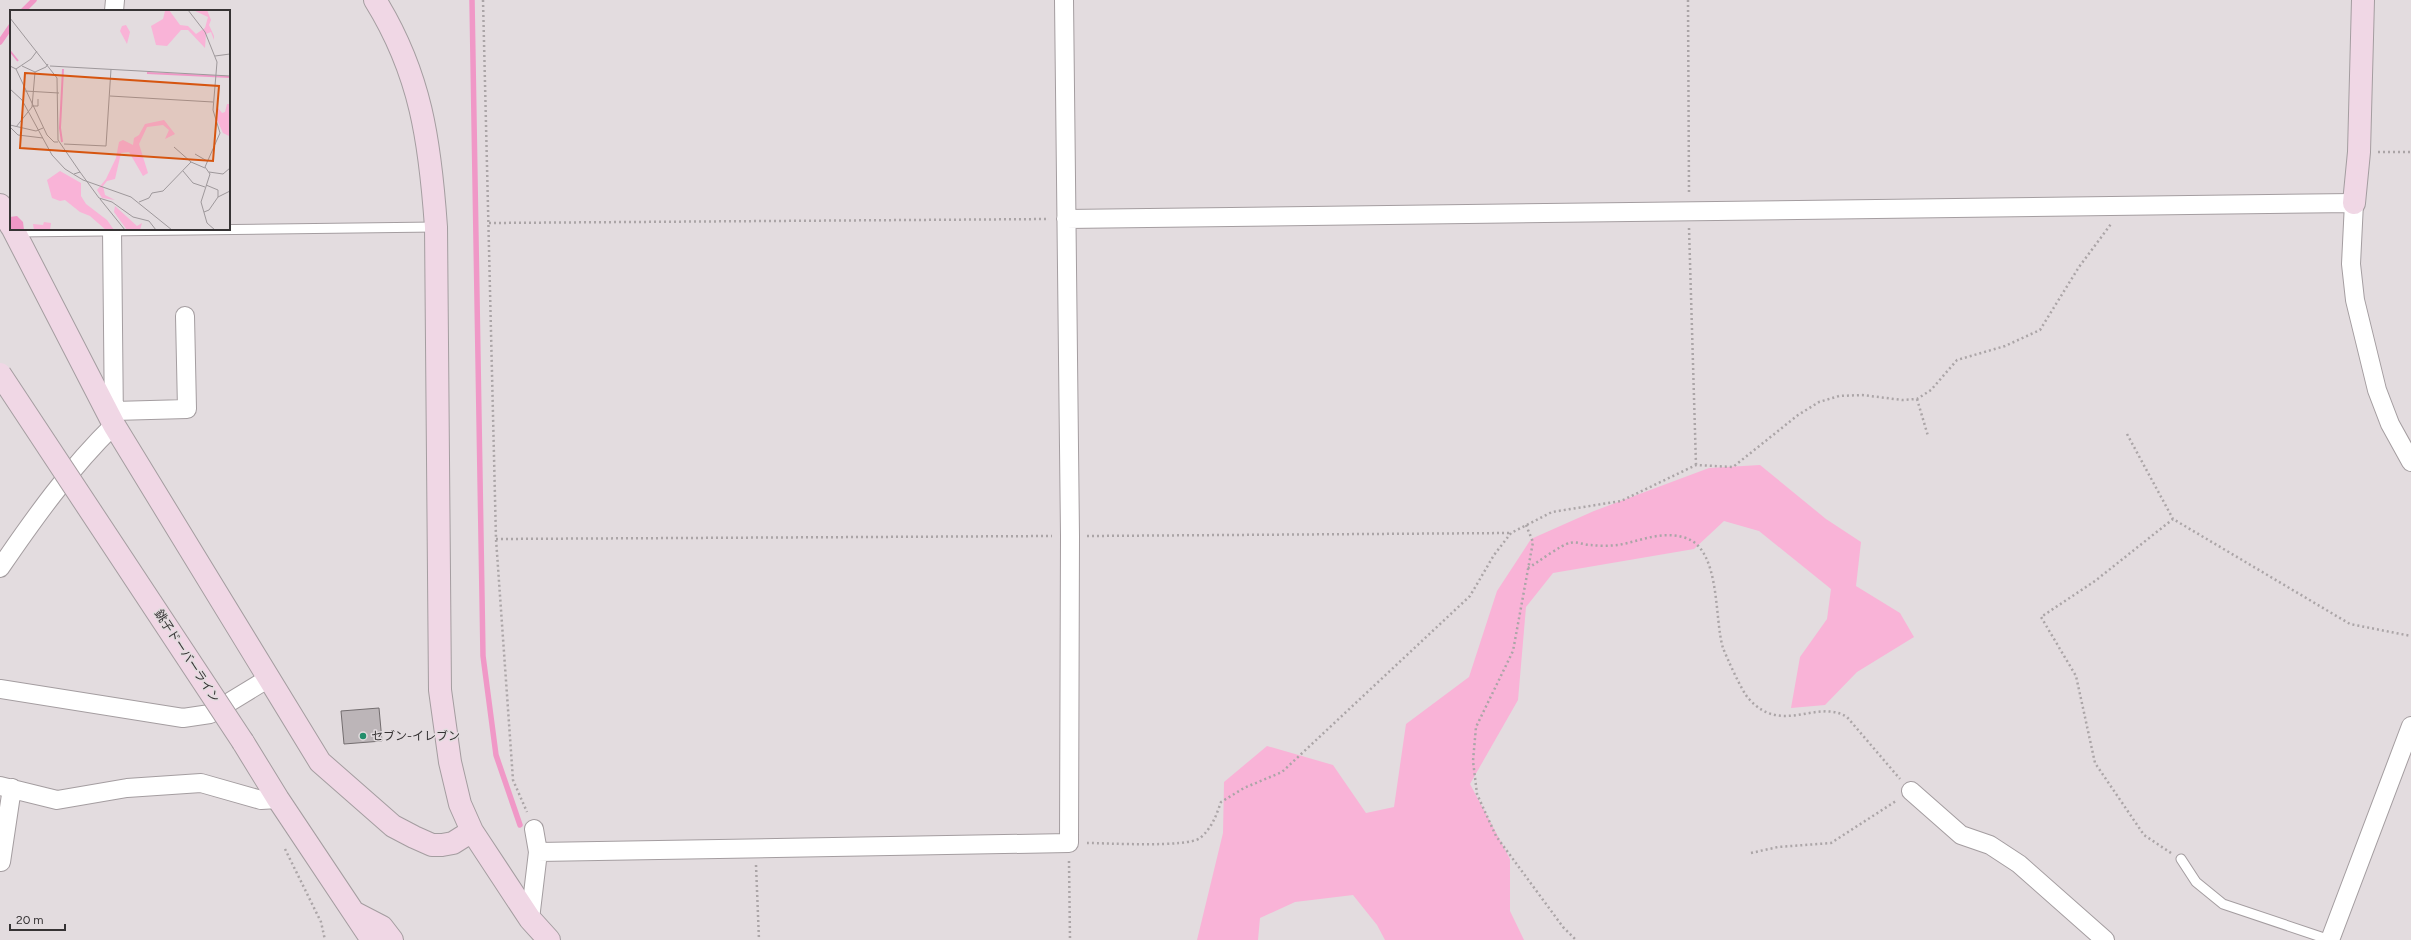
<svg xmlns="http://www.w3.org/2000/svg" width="2411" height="940" font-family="Figtree,'Noto Sans JP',sans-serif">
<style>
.green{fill:#f9b3d7}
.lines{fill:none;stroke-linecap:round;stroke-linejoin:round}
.stream{stroke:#f098c7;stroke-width:5.5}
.building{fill:#bcb5b8;stroke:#736d6f}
.lane-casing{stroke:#a49da0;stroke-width:11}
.street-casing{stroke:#a49da0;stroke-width:20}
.secondary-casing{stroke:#a49da0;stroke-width:24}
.path{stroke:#aba5a7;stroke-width:2.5;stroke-dasharray:2 3;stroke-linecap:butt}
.lane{stroke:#fff;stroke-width:9}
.street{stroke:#fff;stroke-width:18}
.secondary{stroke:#f0d7e5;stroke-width:22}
.secondary-bridge-casing{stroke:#a49da0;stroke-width:24;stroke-linecap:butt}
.secondary-bridge{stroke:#f0d7e5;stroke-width:22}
.poi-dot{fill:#228e6c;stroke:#e3dcdf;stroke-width:1.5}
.labels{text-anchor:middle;stroke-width:3;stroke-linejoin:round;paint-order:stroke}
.street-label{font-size:12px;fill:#363334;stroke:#e3dcdf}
.poi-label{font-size:12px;fill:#363334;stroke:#e3dcdf;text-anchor:start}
.inset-river{fill:none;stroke:#f098c7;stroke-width:2}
.inset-road{fill:none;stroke:#9e989b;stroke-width:1}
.view{fill:#d65510;fill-opacity:0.15;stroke:#d65510;stroke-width:2}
.inset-edge{fill:none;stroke:#363334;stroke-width:2}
</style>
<rect width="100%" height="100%" fill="#e3dcdf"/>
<path class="green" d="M1760,465L1826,519L1861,542L1856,586L1900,613L1914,637L1857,672L1825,705L1791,708L1800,657L1827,619L1831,589L1759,531L1724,521L1694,549L1553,573L1526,607L1518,700L1470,784L1510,859V911L1524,940H1385L1377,925L1353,895L1295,902L1260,918L1258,940H1197L1223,833L1224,782L1267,746L1333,765L1366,813L1394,807L1406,724L1469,677L1497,591L1531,539L1594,511L1709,468Z"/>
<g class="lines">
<path class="stream" d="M472,0L483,656L496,755L520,825
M23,11L34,0
M0,42L11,26"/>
</g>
<path class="building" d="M379,708L382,741L344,744L341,711Z"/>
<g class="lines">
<defs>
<path id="lane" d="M16,232L436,227
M2181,859L2196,882L2223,904L2330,940"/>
<path id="street" d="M114,11L115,0
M1066,219L2354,203L2351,264L2355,300L2377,390L2390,424L2411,462
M114,411L187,409L185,316
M0,568C35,517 70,468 114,425L112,229
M0,689L183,718L210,714L269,678
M0,786L57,800L127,788L201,783L261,800L278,799
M1911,791L1961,835L1990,845L2019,864L2105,940
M538,852L1069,843L1070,536L1064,0
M1,862L12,788
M530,919L538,852L534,829
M2330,940L2411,726"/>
<path id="secondary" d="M375,0C421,74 430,142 436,227L440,690L450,762L460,804L472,831L530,919L549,940
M2354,203L2359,152L2363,0
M0,205L11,226
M13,229L114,425L320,762L393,826L414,837L432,845H442L453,843L472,831
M243,742L278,799L372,940
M355,913L382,927L392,940"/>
</defs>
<use href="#lane" class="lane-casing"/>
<use href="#street" class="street-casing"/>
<use href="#secondary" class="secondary-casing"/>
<path class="path" d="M483,0L496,539L513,780L527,812
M1688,0L1689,193
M2378,152H2411
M489,223L1049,219
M1689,228L1696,465
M1917,399L1928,436
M2127,434L2173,519
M1526,525L1533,542L1513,651L1476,727L1473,761L1477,794L1496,836L1563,927L1576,940
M1087,536L1510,533
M496,539L1052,536
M1528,568C1537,563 1562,544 1570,543C1576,541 1584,545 1591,545C1599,546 1609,546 1618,545C1641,541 1662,530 1686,538C1721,550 1714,619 1723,648C1727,658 1742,692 1749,699C1782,736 1817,698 1847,717L1900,779
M1087,843C1107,843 1187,848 1200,838C1212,828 1216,816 1221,802L1244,788L1282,772L1470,596L1494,555L1511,533L1552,512L1621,501L1696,465L1733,467L1798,415L1819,402L1839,396L1862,395L1902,400L1917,399L1931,390L1957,360L2005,346L2040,330L2079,267L2111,224
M285,849L321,922L325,940
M1751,853L1778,847L1831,843L1896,801
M2171,853L2144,835L2095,763L2076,676L2041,617L2095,581L2173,519L2350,624L2411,636
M1069,861L1070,940
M756,865L759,940"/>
<use href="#lane" class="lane"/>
<use href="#street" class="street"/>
<use href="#secondary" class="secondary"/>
<defs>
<path id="secondary-bridge" d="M0,374L243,742"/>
</defs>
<use href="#secondary-bridge" class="secondary-bridge-casing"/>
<use href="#secondary-bridge" class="secondary-bridge"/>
</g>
<circle class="poi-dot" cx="363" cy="736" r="4"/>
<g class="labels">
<g class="street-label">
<text transform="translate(187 656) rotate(57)" y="4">銚子ドーバーライン</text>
</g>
<g class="poi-label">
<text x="371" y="740">セブン-イレブン</text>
</g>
</g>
<g transform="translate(10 10)">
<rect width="220" height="220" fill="#e3dcdf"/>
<path d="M152,0H159L170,15L178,16L186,24L195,18L198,7L183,0H197L201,10L199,15L204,26V30L201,22L196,24L195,38L178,20H171L157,36L146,35L141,16L153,9L155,1ZM116,15L120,22L117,34L110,21L112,16ZM217,94H220L219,126L213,123L207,110L208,98L212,103L215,102ZM154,110L165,124L155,129L159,120L153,115L137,117L129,134L138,163L133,166L119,142L111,143L105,169L97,171L93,176L95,185L105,190L92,188L87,180L96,169L106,148L109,132L113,130L123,135L124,128L129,125L135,114ZM50,161L71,173V186L76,194L97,210L104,220H96L80,206L70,202L55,190L50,191L42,188L37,170ZM105,196L127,216L132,213L130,220H117L104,202ZM34,212L41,213L40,220H24L23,214L33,215Z" fill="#f9b3d7"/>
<path d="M7,206L13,212L14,220H0V207Z" fill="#f098c7"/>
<path class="inset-river" d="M0,41L8,51M137,63L220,67M52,132L50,118L53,59"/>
<path class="inset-road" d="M178,0L195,22L207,52L203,100L210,123L195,157L200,164L191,192L197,213L205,220M0,8L47,68L48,130L70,162M205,46L220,44M0,56L6,59L37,125L44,132H48M12,56L25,62L36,57L38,54M40,56L220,66M6,59L21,49L27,41M0,79L12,90L42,145L55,159L73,170L121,187L162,220M15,81L49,83M100,86L203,92M22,96H28V89M0,115L26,121L33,118M6,117L22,97L25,62M1,118L8,125L33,128M54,134L96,136L101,59M164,137L181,152L195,158M185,144L197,151M173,161L183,173L195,177M199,162L213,164L220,158M64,164L70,162L89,188L102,192L123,207L139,211L146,220M196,175L208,180V187M90,189L115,220M129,192L139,188L142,183L153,181L181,152M194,202L199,200L208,187L220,181"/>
<path class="view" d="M15,63L209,76L203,151L10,138Z"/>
<rect width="220" height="220" class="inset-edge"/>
</g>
<path d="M10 924v6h55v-6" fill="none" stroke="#363334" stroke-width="2"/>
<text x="16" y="924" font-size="12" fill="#363334" stroke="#e3dcdf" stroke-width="3" paint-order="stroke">20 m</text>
</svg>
